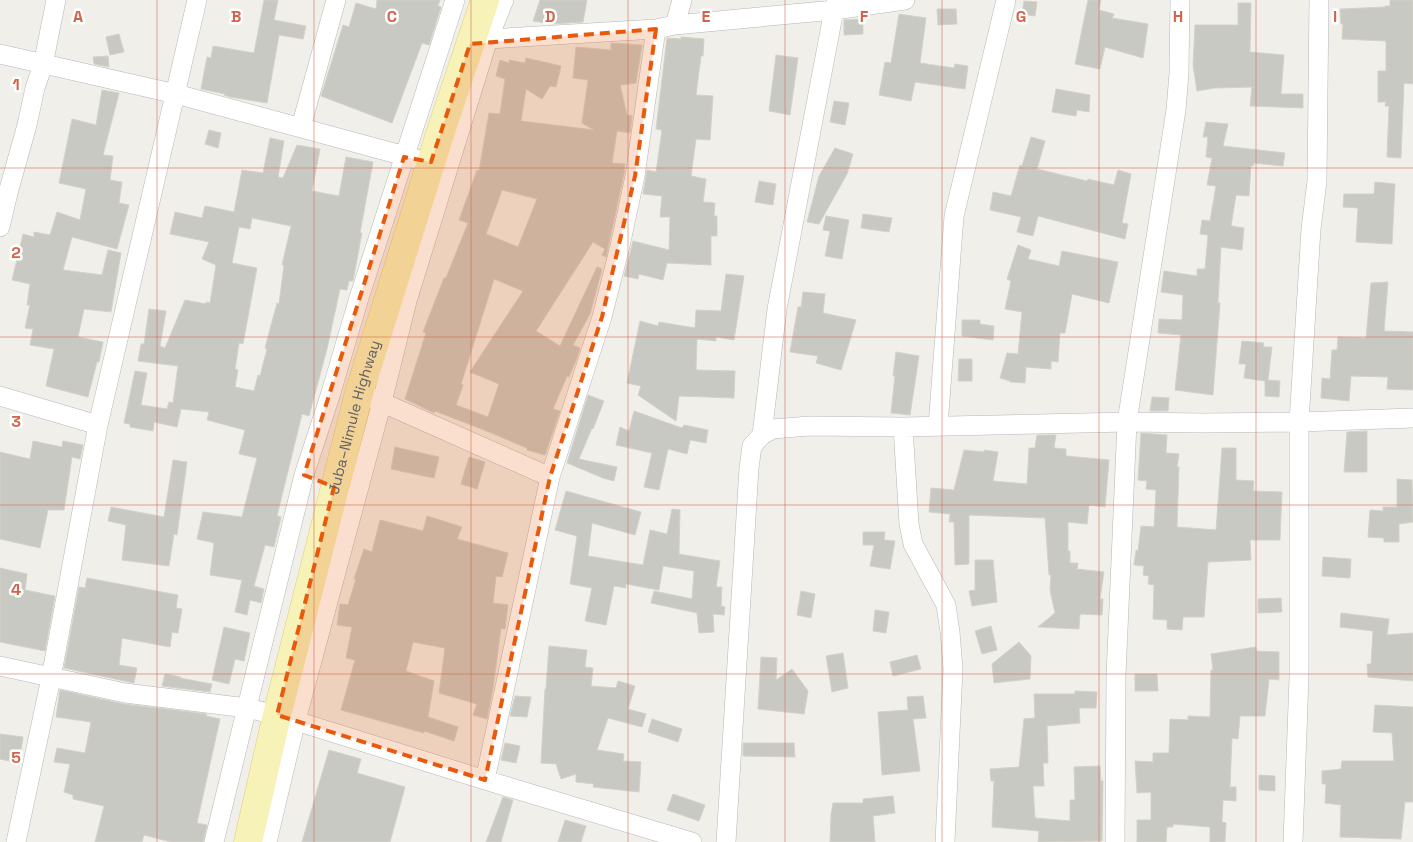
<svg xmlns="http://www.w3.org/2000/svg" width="1413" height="842" font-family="'Space Grotesk',sans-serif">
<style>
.building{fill:#c9c9c3;stroke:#d4d2c8;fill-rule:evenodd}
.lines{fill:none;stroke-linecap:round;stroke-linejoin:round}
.street-casing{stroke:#b6b7bb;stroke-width:20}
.primary-casing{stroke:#e1ce71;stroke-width:29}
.street{stroke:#fff;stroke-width:19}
.primary{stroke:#f6f2b8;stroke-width:28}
.marked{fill:#e8590c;fill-opacity:0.2;stroke:#e8590c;stroke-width:4;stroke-dasharray:10 6;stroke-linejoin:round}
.grid{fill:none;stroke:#d5634a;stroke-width:1;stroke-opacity:0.55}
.labels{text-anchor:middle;stroke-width:5;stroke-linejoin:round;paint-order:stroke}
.street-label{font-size:15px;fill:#606267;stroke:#fff}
.grid-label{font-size:16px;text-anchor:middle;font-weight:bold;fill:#d5634a;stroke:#fff;stroke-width:5;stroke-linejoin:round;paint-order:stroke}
</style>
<rect width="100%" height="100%" fill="#f0efe9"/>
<path class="building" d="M264,0H278L274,20L306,26L303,39L279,35L267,103L230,97L224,95L225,94L201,89L207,57L211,58L213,46L254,53Z
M377,0H440L438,6L441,7L429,45L422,43L392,123L321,96L343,25L349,27L356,3L376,9Z
M540,0H587L583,22L552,24L533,21Z
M1088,0H1101L1099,10L1114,14L1112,18L1148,24L1143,58L1105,47L1100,69L1075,64Z
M1390,0H1413V84L1404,83L1401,158L1387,157L1389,106H1385L1386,102H1378V71H1386V41L1342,39L1343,24H1341L1340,9L1385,7V6H1390Z
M1024,1L1037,2L1035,16L1022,14Z
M1238,3H1251L1250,52L1284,55L1281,94H1303V108L1250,106L1252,87L1215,88L1197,91L1193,65L1195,25H1238Z
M937,9H956L957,24L938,25Z
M899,14L926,18L920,63L954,68L955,64L968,66L965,89L915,82L911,101L879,95L885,62L891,63Z
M863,19V34L844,35V20Z
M119,34L124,52L110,55L106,37Z
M681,37L704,39L703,56H701L696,95L713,96L710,140L696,139L691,176L706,179L703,202L715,203L714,216H717V236H711V265L667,263L663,280L639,274L638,279L624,276L633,241L669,250L670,217H660L662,196L643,194L647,170L656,172L662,130L656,129L667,38L681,39Z
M611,43L642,45L636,83L620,85L627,115L632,116L630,133L617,131L612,163L625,164L624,174L606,257L602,255L605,249L593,242L536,331L560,346L597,267L602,269L590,314L573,345L580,348L577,358L569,377L567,376L553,409L560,411L545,455L527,450V448L489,432L435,411L434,413L405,399L426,333L423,332L444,278H446L468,223L459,220L477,170L479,171L489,113L500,114L505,79L496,76L500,60L509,63V60L525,63L526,58L561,66L556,87L550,86L542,99L526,89L521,121L594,130L582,123L588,80L573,78L576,47L611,50ZM502,190L537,199L518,247L486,234ZM494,279L523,291L470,372L499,384L488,417L456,405L463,385L461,384Z
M776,55L798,58L790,115L769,111Z
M108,56L109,67L94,64L93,57Z
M1056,89L1090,95L1089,112L1077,110L1076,116L1052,112Z
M102,90L119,93L103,155L113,156L110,180L122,182L119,203L129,205L117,249L72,237L63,270L102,275L108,250L121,253L111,312L84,309L78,337L103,342L99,362H97L88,397L46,386L54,349L30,345L33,329L25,328L30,305H27L30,284L12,280L23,234L34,237V232L50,235L57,212L80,220L86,189L59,183L72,119L96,125Z
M834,101L849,103L845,125L830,122Z
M1206,122L1228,124L1223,146L1285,153L1283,166L1254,163L1253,166H1251L1249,196L1236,195L1231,226L1244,228L1242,250L1221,247L1218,303H1220L1213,395L1175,390L1181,335L1158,333L1159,319L1182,320L1183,295L1161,292L1164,271L1197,276V269H1205L1208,235L1200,234L1202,220L1210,221L1216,186L1207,185L1212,158L1206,157L1208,137H1203Z
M209,130L221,133L218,148L205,144Z
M1031,137L1045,141L1037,169L1087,181L1088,179L1114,185L1118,170L1131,174L1122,223L1128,224L1125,239L1038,216L1033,236L1017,232L1021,217L990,210L993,192L1011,196L1020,165L1022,166Z
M270,138L284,141L278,177L283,178L297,145L320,149L312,191L339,196L346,157L373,162L360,233H362L353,281H349L347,290L340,289L327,349L309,416L302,414L277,516L281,517L274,547L265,545L254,586L264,589L261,603L250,600L247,615L235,612L242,580L210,575L214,543L197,539L203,512L242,517L257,458L239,454L245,430L207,420L209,412L181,409L177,427L154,422L153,431L130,427V424L124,423L135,371L147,373L141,405L167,409L169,402L173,403L178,366L138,361L141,344H144L149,309L166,311L160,346L165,348L185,300L206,304V302L210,303L216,265L202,259L209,242L170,234L175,212L202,218L205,206L234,212L242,170L263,173ZM252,218L291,226L282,265H284L279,304L277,303L265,348L267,349L260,376L258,375L254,391L235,387L238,370L235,369L239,343L243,344L257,268L232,263L239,227L250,229Z
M835,148L853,154L847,174L819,224L807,222L819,176Z
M759,181L776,184L773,205L755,202Z
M1375,182L1395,184L1392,244L1356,242L1358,208L1343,207L1344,194H1374Z
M863,214L892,218L889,232L861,228Z
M826,216L849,220L842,259L825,256L830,231L823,230Z
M1018,245L1031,250L1028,259L1059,266L1062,251L1118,262L1109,303L1072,294L1065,333H1060L1058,362L1051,361V369L1026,367L1025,383L1010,382V381L1000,378L1007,353L1018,354L1022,312L1005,309L1011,281L1007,279Z
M726,274L744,276L734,340L716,337V341L697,339L696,370L735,371L734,398L679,396L676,421L638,395L641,386L627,383L640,321L658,326L659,322L695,328L696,310L721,311Z
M1388,282L1384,331L1413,332V390L1387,389L1388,377L1351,376L1349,401L1321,398L1322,378L1330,379L1332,350H1337L1338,337L1366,338L1371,283Z
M803,292L825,294L823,313L856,320L841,370L816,363L818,356L790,352L798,307H801Z
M962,320H980V324L994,326L993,340L962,336Z
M1242,341L1264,343L1263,347H1272L1268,380L1280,381L1279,397L1265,396V381L1244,378L1246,364H1239Z
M896,352L919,356L910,415L891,413L895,376H893Z
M959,359H972V381H958Z
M588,395L604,401L593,429L592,428L579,459L617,467L614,481L603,478L567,463Z
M1152,397L1169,398L1168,411H1150Z
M634,411L682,428L684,425L708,430L706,443L690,440L687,454L668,449L659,490L644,487L652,453L616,445L620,427L629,431Z
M1367,431V472H1344L1347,432Z
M1141,433L1167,435L1166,453L1179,454L1177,467H1179L1177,527L1216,530L1222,448H1236V480L1254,481L1253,491L1282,492L1280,540H1250L1251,560L1208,562L1204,617H1183L1182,630L1167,629V620L1153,619L1154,585L1148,584L1149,576L1143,575L1144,566L1134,565L1136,550L1138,551L1141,526L1154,527L1156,490L1146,489L1147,481L1138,480Z
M1037,435H1056L1054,448L1066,449V456L1109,460L1105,507L1089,505L1087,524L1068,522V551H1070V563H1078L1077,569L1104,572L1100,599H1103L1102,615L1080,614L1079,629L1038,627L1055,613L1050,590L1051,575H1049L1045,518L969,515V564L955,565L954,522H949L950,514L929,512L931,488L954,490L964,450L984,452V450L998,452L993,481L1027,484L1029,448H1035Z
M33,441L62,447L63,441L83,445L80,459L72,457L64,510H48L40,548L0,539V452L30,459Z
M395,447L439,457L434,478L391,469Z
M469,457L485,462L477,489L461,484Z
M173,460L187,462L177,535L174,534L169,566L122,560L126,525L108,521L111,507L164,517Z
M1397,479L1412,480L1413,522L1399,524V542H1384V538L1368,537L1370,510L1383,511V507H1397Z
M566,491L641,512L635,535L592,523L588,556L643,565L650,530L667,534L672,509L680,510L679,554L720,561L716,587H722L721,606L725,607L724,615L713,614L714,632L699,633L697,613L651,603L654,591L692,599L694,571L663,566L659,590L626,584V588L614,586L606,625L585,621L592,588L570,584L577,536L555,530Z
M427,516L462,527L457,539L508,553L502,577L496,576L493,603L508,605L505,629L501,628L493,688L487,719L473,715L477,704L439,693L445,648L413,642L406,671L434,681L428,717L458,727L454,741L424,731V733L341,710L355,660L346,658L352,627L337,625L340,604L348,605L356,579H354L364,549L372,552L380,520L423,531Z
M863,532H885L884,540L895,541L890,569L870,566L874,545H863Z
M1323,557L1351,559L1350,578L1322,576Z
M975,560H993L997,602L972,606L969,591L975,590Z
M0,568L27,574L25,590L55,596L45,651L0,642Z
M87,578L178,595L176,608L182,609L178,633L172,632L170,647L122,638L119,665L137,668L134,683L64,668L79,587L85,588Z
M801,591L815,594L811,618L797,615Z
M1281,598L1282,612L1258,613V599Z
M875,610L889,612L886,633L873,631Z
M1341,613L1389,619L1387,635L1413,633V681L1368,677L1367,664H1371L1373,631L1340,627Z
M991,626L997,650L982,654L975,631Z
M224,627L250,633L244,661L235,659L229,684L212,680Z
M1019,642L1031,656L1030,679L994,683L992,664Z
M549,646L587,650L585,667L593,668L591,686L616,688L618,681L635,686L628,709L646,714L642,727L608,718L597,750L624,754L623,761L641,762L639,792L593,787L594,784L576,782V774L561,779L556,764L541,763L545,689H546Z
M1256,647V651L1279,652V680L1269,679L1265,716H1240L1238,739L1232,738L1230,787H1236V801L1223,800L1222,822L1226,823L1225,842H1210V827L1173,824V827H1167L1166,842H1137V820H1151V792L1137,793L1135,761L1153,762V753H1169L1170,719L1188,720V716L1210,717L1211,670H1213L1211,654Z
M843,653L848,688L832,692L826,656Z
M917,655L921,669L893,676L890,662Z
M761,657L777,658L776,680L792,669L808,691L804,714L758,709Z
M165,674L181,677L180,678L212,684L210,692L162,686Z
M1135,674H1157L1158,691H1135Z
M60,690L124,704L207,714L206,716L220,719L197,823L207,825L203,842H171L144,835L142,842H95L104,806L73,799V795L64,792L70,764L54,762L57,748L85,753L91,722L56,717Z
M1075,691L1097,692L1096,708H1079L1080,723L1047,726L1048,763H1043L1044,786H1033L1035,818L1070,821V800H1075L1074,767L1100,766L1101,781H1103L1102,841L1038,842L1039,831L992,827L994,781H991L990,769L1019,767L1024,719L1035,718L1034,694H1075Z
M515,696L531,697L527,717L510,716Z
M923,696L926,718L913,719L920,771L882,775L878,712L908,710L907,697Z
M1375,705L1413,707V802H1405L1401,839L1340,837L1341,805L1325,803L1326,784H1322V771L1341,769L1342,761H1394L1392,733L1373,732Z
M652,719L682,729L678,742L648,732Z
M0,734L23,737L19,763L0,759Z
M505,743L520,746L516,763L501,760Z
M743,743H794L795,757L743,756Z
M329,750L361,759L357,773L405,787L390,842H302Z
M1259,775L1275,776V791L1259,790Z
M673,794L705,805L699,821L667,810Z
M893,796L895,813L873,816L875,842H830L831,815L833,803H863V799Z
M503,797L513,800L501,842H486Z
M565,820L586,826L581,842H558Z"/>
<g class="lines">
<defs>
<path id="street" d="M675,25L682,0
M478,42L488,39L656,29L675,25L834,10L905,0
M0,54L176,94L416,159
M301,127L336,0
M0,227L8,193L27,125L35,88L43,65L56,0
M0,396L98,425
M372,398L550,477
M938,426L954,216L1006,0
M903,427L909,524L913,544L946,605L950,632L953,669L945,842
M762,435L777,309L834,10L837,0
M0,666L125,693L247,708L277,715L485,780L692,842
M485,780L550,477L602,317L620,246L635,176L656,29
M16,842L51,678L98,425L197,0
M214,842L304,475L330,396L359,298L455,0
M267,842L296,720L382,402L407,301L488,39L504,0
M726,842L749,468L752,446L762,435L773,429L809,426L903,427L1127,422L1203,423L1299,422L1413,418
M1115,842L1116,676L1127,422L1176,110L1179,73L1180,0
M1293,842L1299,677V422L1311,229L1317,181L1319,0"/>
<g id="primary">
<path id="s1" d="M248,842L277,715L359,393L441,131L485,0"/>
</g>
</defs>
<use href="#street" class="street-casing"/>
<use href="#primary" class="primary-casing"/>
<use href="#street" class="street"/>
<use href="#primary" class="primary"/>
</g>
<path class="marked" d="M656,29L635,176L602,317L550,477L485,780L277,715L334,487L304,475L404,157L431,162L470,44Z"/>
<path class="grid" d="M157,0V842M314,0V842M471,0V842M628,0V842M785,0V842M942,0V842M1099,0V842M1256,0V842M0,168H1413M0,337H1413M0,505H1413M0,674H1413"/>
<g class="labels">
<g class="street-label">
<text dy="5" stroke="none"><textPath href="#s1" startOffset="438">Juba–Nimule Highway</textPath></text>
</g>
</g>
<g class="grid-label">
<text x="78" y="22">A</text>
<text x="236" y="22">B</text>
<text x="392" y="22">C</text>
<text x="550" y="22">D</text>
<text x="706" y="22">E</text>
<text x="864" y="22">F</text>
<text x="1021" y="22">G</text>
<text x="1178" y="22">H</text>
<text x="1335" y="22">I</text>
<text x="16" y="90">1</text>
<text x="16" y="258">2</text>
<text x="16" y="427">3</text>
<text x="16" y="595">4</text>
<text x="16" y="763">5</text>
</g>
</svg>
